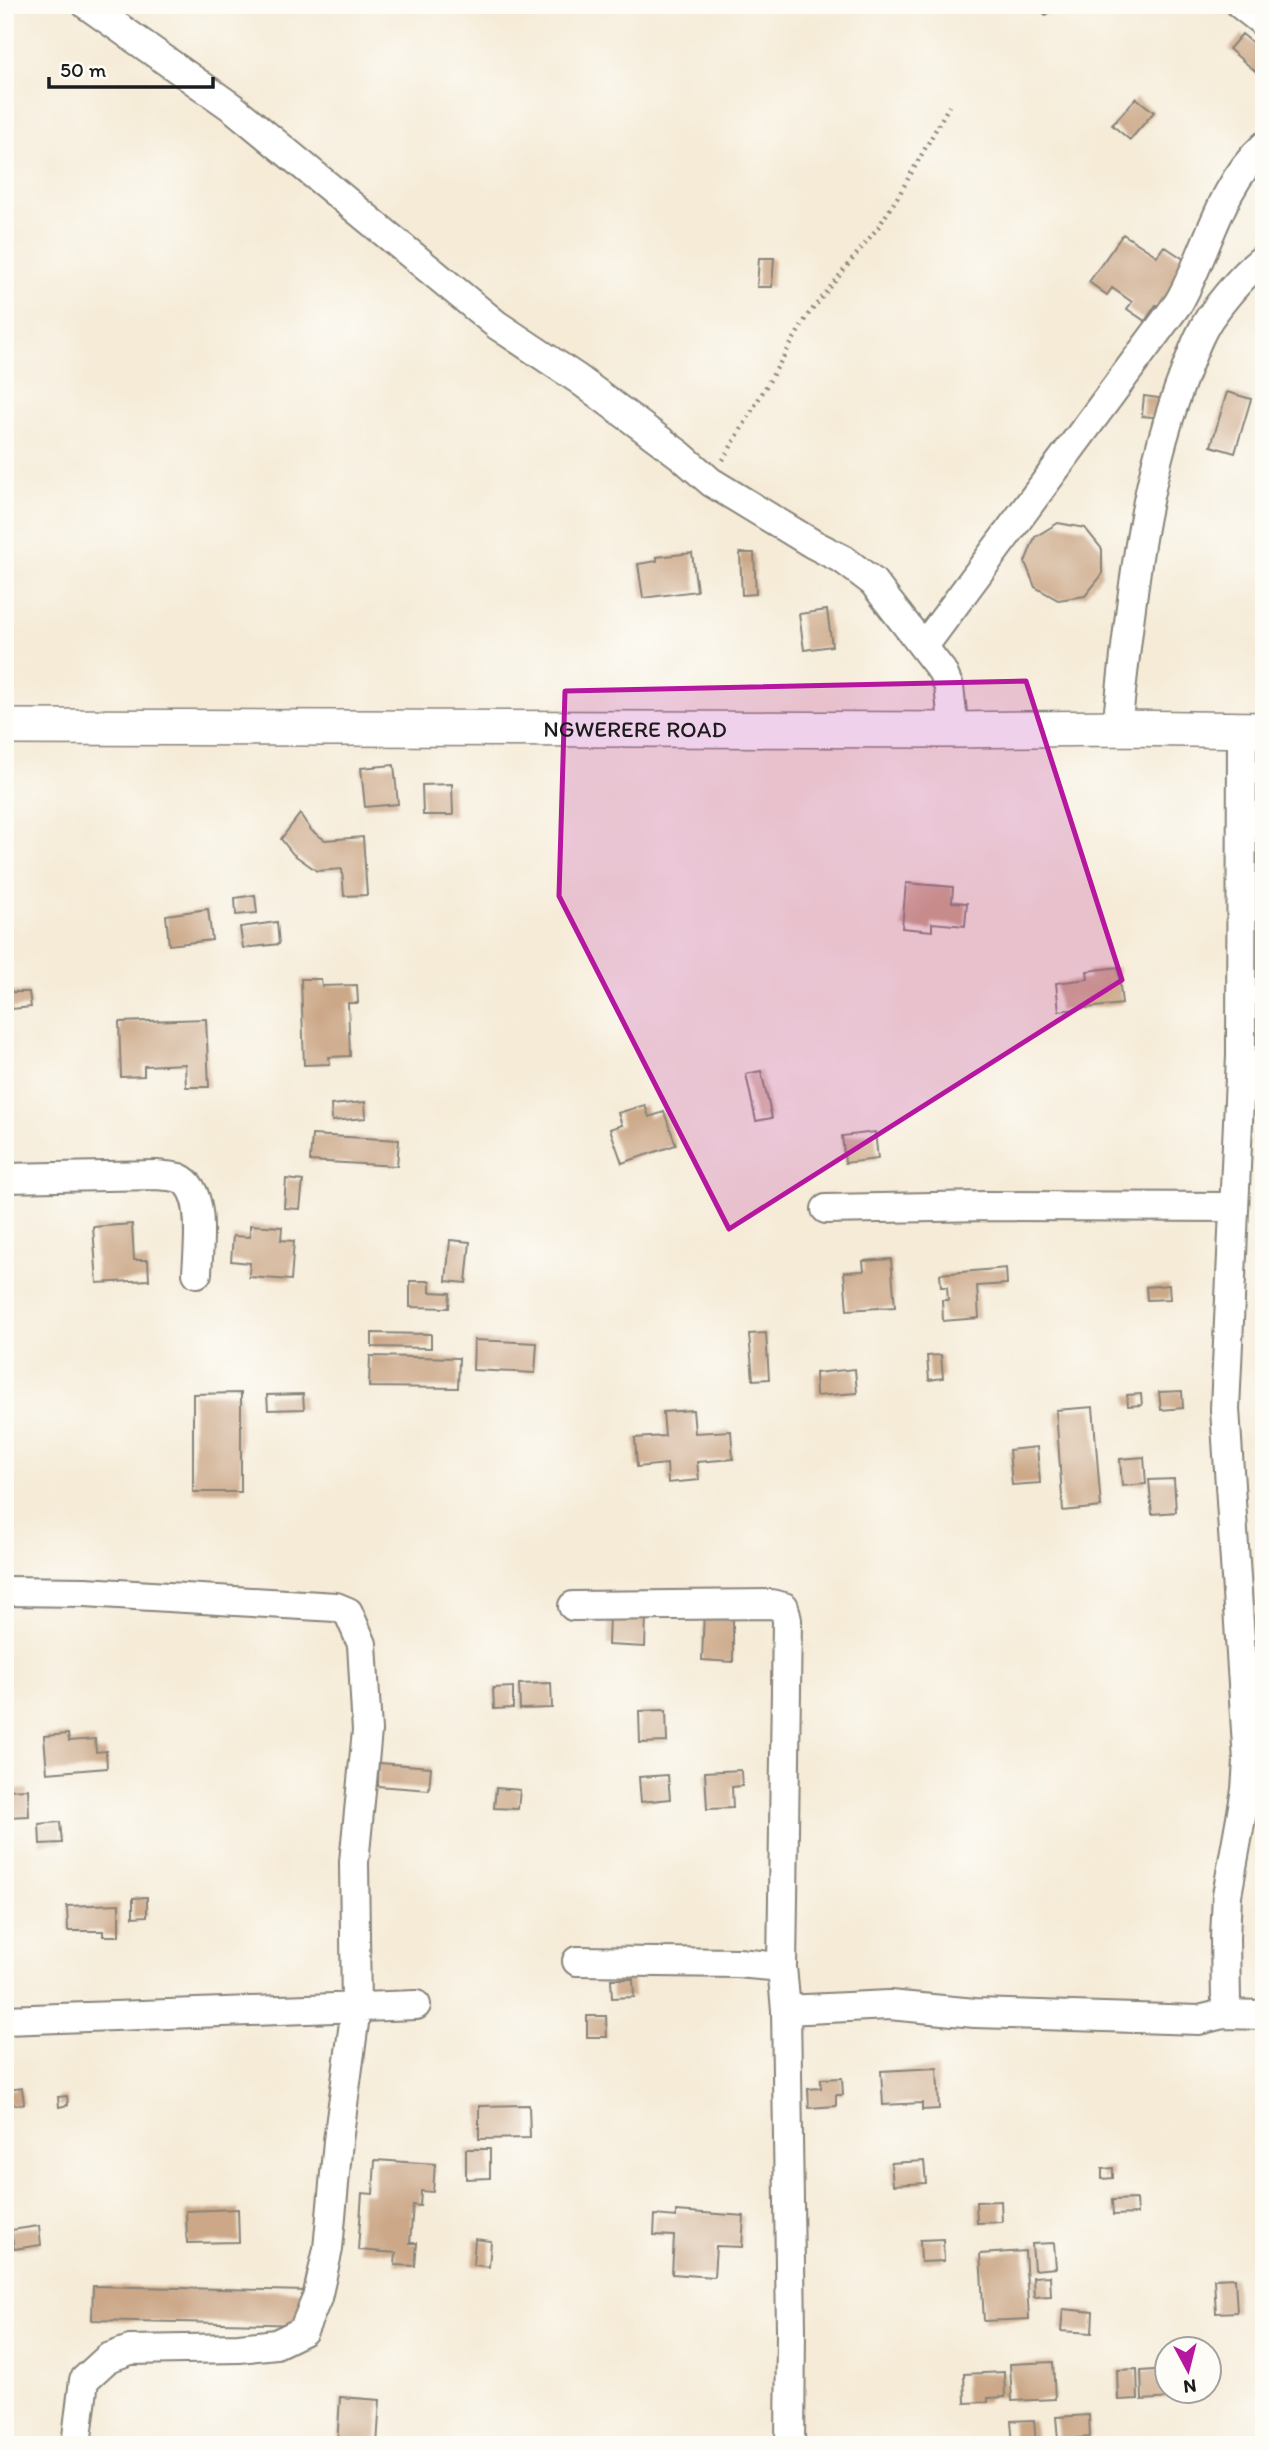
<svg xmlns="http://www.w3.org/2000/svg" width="1269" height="2450" font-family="Itim,sans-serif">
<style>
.building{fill:#cca888}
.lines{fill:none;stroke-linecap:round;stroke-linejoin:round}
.minor-casing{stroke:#88847a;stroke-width:32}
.major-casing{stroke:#88847a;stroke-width:38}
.path{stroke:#88847a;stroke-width:4.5;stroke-dasharray:2 5;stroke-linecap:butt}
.minor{stroke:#fff;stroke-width:28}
.major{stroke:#fff;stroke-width:35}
.marked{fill:#b5179e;fill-opacity:0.2;stroke:#b5179e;stroke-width:5;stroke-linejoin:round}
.labels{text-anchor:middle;stroke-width:7;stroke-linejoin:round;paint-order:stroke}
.street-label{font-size:23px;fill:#1c1c1c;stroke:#fdfcf7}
</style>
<rect width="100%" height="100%" fill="#fdfcf7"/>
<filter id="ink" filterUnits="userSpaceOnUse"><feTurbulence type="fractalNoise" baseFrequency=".0143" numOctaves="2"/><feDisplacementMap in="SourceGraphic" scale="14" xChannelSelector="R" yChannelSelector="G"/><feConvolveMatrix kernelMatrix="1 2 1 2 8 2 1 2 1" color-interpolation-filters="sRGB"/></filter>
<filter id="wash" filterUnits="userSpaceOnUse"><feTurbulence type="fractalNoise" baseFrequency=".00686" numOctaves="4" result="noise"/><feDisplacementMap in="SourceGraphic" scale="28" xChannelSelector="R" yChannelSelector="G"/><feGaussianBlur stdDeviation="1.57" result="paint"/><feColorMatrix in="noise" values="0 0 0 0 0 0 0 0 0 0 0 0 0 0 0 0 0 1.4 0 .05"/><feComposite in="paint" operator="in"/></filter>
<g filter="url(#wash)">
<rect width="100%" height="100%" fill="#f5ebd7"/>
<g id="blocks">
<path class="building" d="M1034,5H1055L1046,15Z
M1242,34L1264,52V73L1261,76L1229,49Z
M1136,98L1154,112L1130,140L1112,125Z
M1123,234L1157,256L1164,246L1188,262L1173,283L1175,288L1164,307L1156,305L1145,321L1127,309L1132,302L1112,288L1107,295L1089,282Z
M759,258H774L772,287H757Z
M1227,392L1251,399L1235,453L1211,446Z
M1144,396L1166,399L1163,418L1142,416Z
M1058,523L1085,528L1102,549V575L1085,596L1058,600L1035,587L1025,562L1035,537Z
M692,553L697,591L643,598L638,564L657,561V557Z
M740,553H754L756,594L742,595Z
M827,610L832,646L804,650L799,614Z
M394,765L398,804L365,807L361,768Z
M452,784L453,815H423L422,785Z
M300,814L312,831L325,840L363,837L367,895L344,896L342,869L317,871L293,854L281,839Z
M906,883L953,887L952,902L967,903L965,926L932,923V931L902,928Z
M255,895L257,913L236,915L235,898Z
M208,909L212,940L169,945L166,915Z
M277,922L279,944L243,948L240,927Z
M1118,967L1122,1004L1059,1011L1056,983L1088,979L1087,971Z
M301,979H321L322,986L357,985L358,1003H348L350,1056L329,1057L330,1064L304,1065Z
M10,992H29L31,1007L12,1009Z
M206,1019L209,1087H186L185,1064L144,1066V1076L121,1077L119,1022Z
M761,1071L772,1118L756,1121L746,1074Z
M365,1102L366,1118L332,1121L331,1105Z
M645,1105L649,1117L664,1112L676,1145L622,1163L610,1129L622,1125L618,1113Z
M875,1132L878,1159L845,1163L842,1136Z
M312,1135L399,1140L397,1166L310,1161Z
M286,1179L303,1181L300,1209L284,1208Z
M132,1224L134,1260H148L149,1280L97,1283L93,1227Z
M250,1225L282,1227L281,1240L294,1241L291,1280L249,1277L250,1263L231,1261L233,1236L250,1237Z
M450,1240L470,1242L466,1283L446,1281Z
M891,1259L895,1307L847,1310L844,1272L864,1271L863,1261Z
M1006,1268L1007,1284L977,1286L979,1318L943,1321L942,1300H948L947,1287H941L940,1274Z
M410,1281H430V1292L450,1293L449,1308L410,1307Z
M1169,1285L1170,1299L1147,1300L1146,1287Z
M372,1333L431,1334V1348L372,1347Z
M766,1333L769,1379L753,1380L749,1334Z
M474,1340L537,1343L535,1373L473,1370Z
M941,1355L943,1378L929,1380L927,1356Z
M370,1356L459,1358L458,1388L369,1387Z
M855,1369L857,1393L816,1396L815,1373Z
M1182,1391L1183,1408L1161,1410L1159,1392Z
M241,1393V1492H193V1394Z
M303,1394L304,1409L268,1410L267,1395Z
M1141,1394L1142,1405L1128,1406L1127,1395Z
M1093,1407L1101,1507L1063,1511L1056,1410Z
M693,1410L695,1433L731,1431L733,1459L697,1462L699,1480L668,1483L667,1464L637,1467L635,1438L665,1436L663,1412Z
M1037,1447L1040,1483L1012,1485L1009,1450Z
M1144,1457L1146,1484L1122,1486L1120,1459Z
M1174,1479L1176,1512L1152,1514L1149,1480Z
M704,1610L733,1611V1662L702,1660Z
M609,1615L646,1616L645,1647L608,1645Z
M551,1683L552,1708L520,1709L519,1684Z
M513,1687V1708L494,1709L493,1688Z
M666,1710L667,1742L640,1743L639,1711Z
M68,1734L69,1741L95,1739L96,1752L106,1751L107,1768L47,1773L44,1736Z
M379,1763L431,1767L429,1790L378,1786Z
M741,1770L742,1786L732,1787L733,1808L707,1809L705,1772Z
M668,1775L670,1799L641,1802L639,1777Z
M496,1788L520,1790L518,1809L494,1808Z
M28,1789L29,1816L5,1817V1790Z
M60,1822L62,1843L40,1844L39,1824Z
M147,1897V1916L133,1917V1898Z
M119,1904V1936H103V1931H68L67,1906Z
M611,1979H633L634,1997L612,1998Z
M587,2016H606L607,2037H587Z
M937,2068L939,2109L922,2110V2103L883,2105L881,2071Z
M842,2078L843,2095H836V2106L809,2108L808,2089L821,2088V2079Z
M22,2088L24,2104L9,2105L7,2090Z
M67,2096L68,2105L59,2107L58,2097Z
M529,2105L530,2138L479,2139V2106Z
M466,2149H490V2178L466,2179Z
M375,2160L435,2164L433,2192L421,2191L420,2206L413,2205L410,2243H417L415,2266L395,2265L396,2253L358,2250L362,2193L373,2194Z
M924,2161L926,2183L893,2185L891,2163Z
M1113,2168V2178L1102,2179V2169Z
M1136,2199L1137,2214L1113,2215L1112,2200Z
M1001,2201L1002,2222L977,2223L976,2202Z
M1257,2208H1264V2231L1258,2232Z
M238,2209L239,2242L187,2243L186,2211Z
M676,2211L744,2216L742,2247L716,2246L714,2277L672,2274L674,2236L654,2235L655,2215L676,2217Z
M39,2226L41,2245L14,2249L11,2230Z
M475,2239L491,2241L489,2267L473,2265Z
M943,2239L944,2261L921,2262L920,2240Z
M1054,2243L1056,2268L1034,2270L1032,2244Z
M1025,2251L1029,2319L984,2321L980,2254Z
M1050,2276L1051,2296L1034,2297L1033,2277Z
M1235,2278L1237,2312L1216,2313L1214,2279Z
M93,2286L305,2291V2325L92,2320Z
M1259,2295H1264V2337H1261Z
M1063,2309L1093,2312L1092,2333L1061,2331Z
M1053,2362L1055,2399L1012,2401L1010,2364Z
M1137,2369L1138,2399L1118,2400L1117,2370Z
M1168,2369V2390H1202V2396L1142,2400L1141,2371Z
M1004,2372L1005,2397L988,2398V2402L965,2403L964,2374Z
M340,2397L380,2400L377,2445H337Z
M1089,2415L1090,2437L1058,2439L1056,2417Z
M1034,2420L1036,2445H1013L1011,2421Z"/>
</g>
</g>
<g filter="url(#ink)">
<use href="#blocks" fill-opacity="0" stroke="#88847a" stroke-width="2"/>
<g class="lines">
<defs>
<path id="minor" d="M87,5L233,108L497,325L578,379L680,455L711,482L813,544L844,560L873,582L942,671L949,687L954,730
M1241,5L1264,23
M924,646L1179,302C1208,251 1219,187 1264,146
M1117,728C1130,610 1141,486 1184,375C1192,354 1200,330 1214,312C1228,293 1245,273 1264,258
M5,1178L157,1175C163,1176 173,1176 179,1178C207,1190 198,1249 197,1273
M826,1209L987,1206L1233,1207
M5,1591L85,1592L336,1607L348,1612L362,1644L367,1731L354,1862L356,2008L338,2141L328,2249L317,2298L303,2331L276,2344L239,2348L130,2350L108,2358L84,2380L76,2445
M573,1606L771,1604L784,1607L787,1620L782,1967
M577,1961L738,1963L782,1967L786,2010L791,2329L790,2445
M786,2010L889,2005L975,2013L1199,2020L1223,2014L1264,2015
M1223,2014L1226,2002L1225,1938L1227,1895L1246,1790L1248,1761L1225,1409L1241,1056L1242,731
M5,2020L416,2005"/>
<g id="major">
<path id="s1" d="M5,727L954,730L1117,728L1264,730"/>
</g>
</defs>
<use href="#minor" class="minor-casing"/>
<use href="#major" class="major-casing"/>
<path class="path" d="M723,460L808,315L879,226L899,195L949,106"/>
<use href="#minor" class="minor"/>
<use href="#major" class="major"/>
</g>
</g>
<path class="marked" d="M1026,681L1122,980L729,1229L559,896L565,691Z"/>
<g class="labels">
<g class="street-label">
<text dy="8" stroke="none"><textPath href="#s1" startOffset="630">NGWERERE ROAD</textPath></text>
</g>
</g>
<rect width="1269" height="2450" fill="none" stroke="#fdfcf7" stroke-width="28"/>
<g transform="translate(1188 2370) rotate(173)"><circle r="33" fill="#fdfcf7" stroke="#a3a29f" stroke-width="2"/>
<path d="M0-5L12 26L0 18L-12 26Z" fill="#b5179e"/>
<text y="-10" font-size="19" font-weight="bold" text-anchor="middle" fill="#1c1c1c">N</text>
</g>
<path d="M49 77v10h164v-10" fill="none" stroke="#1c1c1c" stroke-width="3.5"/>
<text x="60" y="77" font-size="21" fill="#1c1c1c" stroke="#fdfcf7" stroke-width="5" paint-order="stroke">50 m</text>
</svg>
